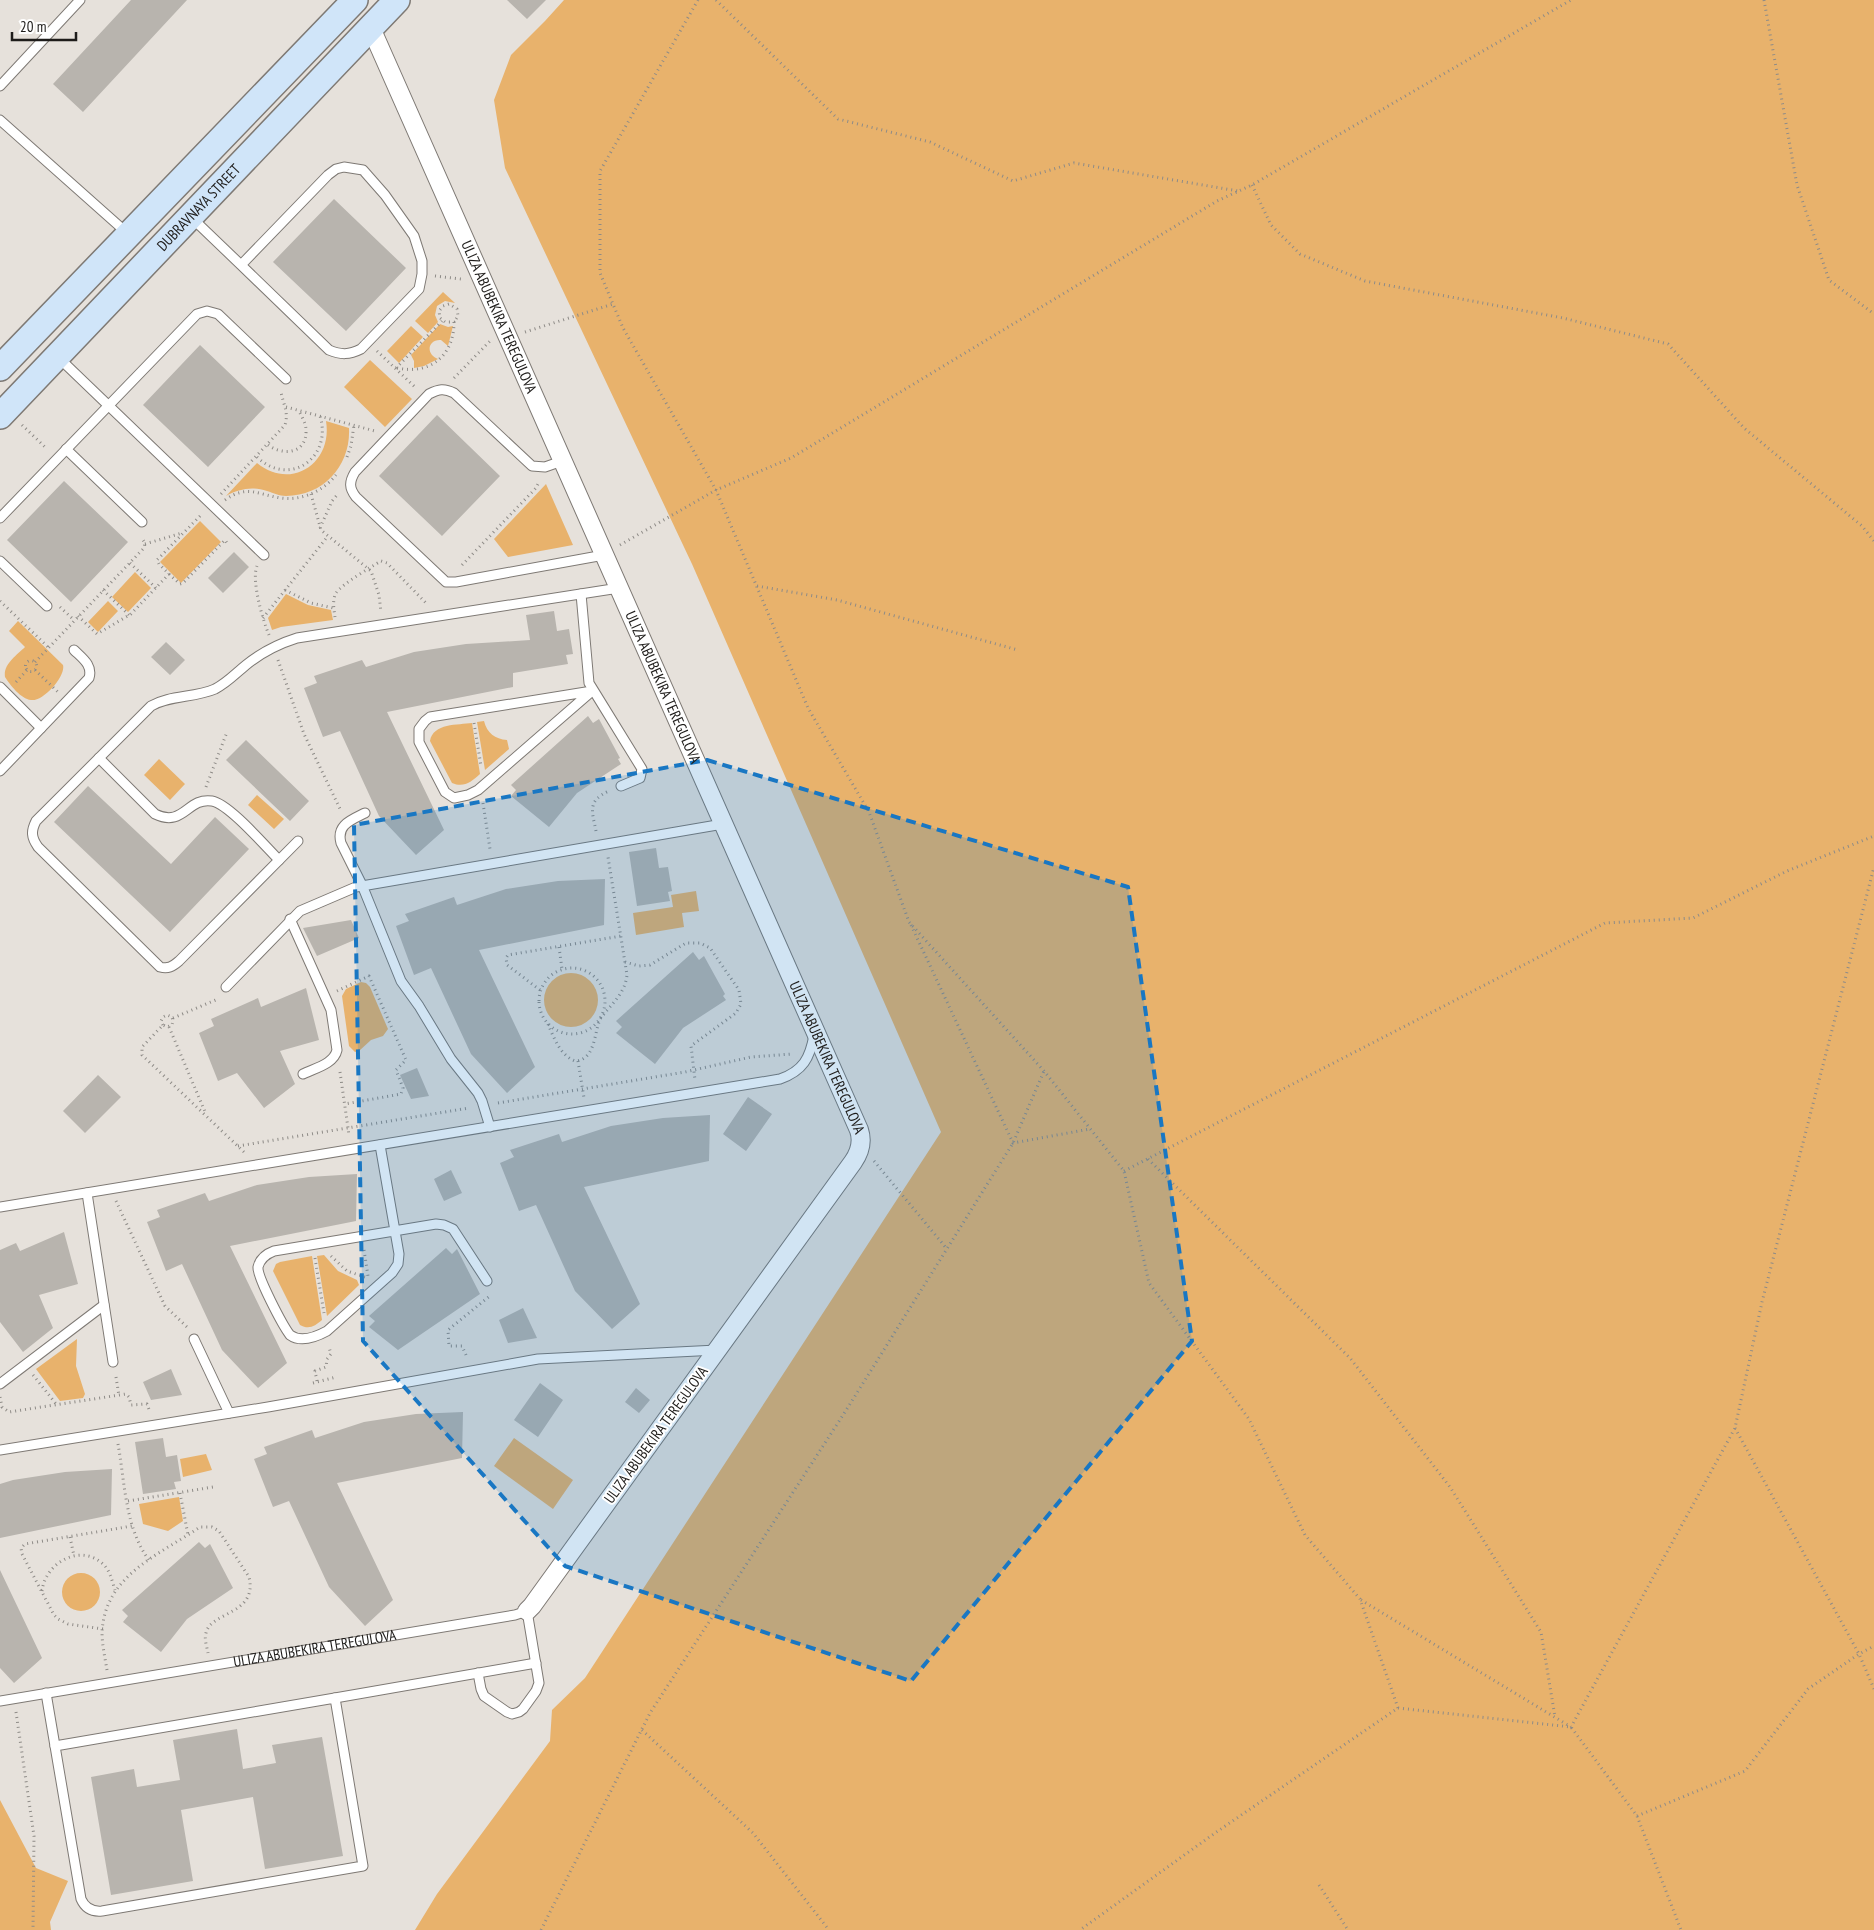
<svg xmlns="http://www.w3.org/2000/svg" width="1874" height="1930" font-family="'PT Sans Narrow',sans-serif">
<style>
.green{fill:#e8b26c}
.building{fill:#b8b4ae}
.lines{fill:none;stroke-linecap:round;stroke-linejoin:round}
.lane-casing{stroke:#7e7974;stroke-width:11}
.street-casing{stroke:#7e7974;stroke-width:20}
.secondary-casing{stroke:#7e7974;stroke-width:28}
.path{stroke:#8e8b87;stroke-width:3;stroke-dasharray:1 4;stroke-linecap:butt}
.lane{stroke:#fff;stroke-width:9}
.street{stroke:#fff;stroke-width:18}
.secondary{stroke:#d0e5f9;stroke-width:25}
.marked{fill:#1977c3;fill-opacity:0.2;stroke:#1977c3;stroke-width:4;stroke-dasharray:10 6;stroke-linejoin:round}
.labels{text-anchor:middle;stroke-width:4;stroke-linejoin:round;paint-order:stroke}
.street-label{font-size:15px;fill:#1e1c1a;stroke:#fff}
</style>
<rect width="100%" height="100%" fill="#e6e1db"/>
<path class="green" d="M564,0H1874V1930H415L437,1894L550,1741L552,1710L585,1678L941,1132L692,564L505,168L494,100L511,55L545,21Z
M443,292L455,303L445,301L437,306L435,315L438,322L428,333L415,321Z
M440,324L448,327L453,326L448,346L441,340C428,339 425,354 438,359L424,366L414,368V361L411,355Z
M411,326L423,337L399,363L387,351Z
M370,360L412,399L385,427L344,387Z
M326,421L349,428C351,465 324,496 286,496C279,496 274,493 267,491C252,486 239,489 226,496L257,463C291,491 333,463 326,421Z
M546,484L573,545L508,557L494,539Z
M200,521L221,542L181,583L160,562Z
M135,572L151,588L128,612L112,597Z
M286,594L308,605L331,610L333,620L281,627L272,630L268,618Z
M108,601L118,611L98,632L88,622Z
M18,621L63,665C66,676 43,702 31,700C21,699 10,685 5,677C3,664 17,655 25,647L9,631Z
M484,721C487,733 495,739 507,740L509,749L485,770L477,722Z
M472,723L480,774C471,782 464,788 452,783L430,741C433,723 458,725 472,723Z
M159,759L185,784L170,800L144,775Z
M257,795L284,819L274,829L248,805Z
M696,891L699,911L682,913L684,927L636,935L633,913L673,907L671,895Z
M544 1000a27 27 0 1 1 54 0a27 27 0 1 1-54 0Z
M361,982L366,983L370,987L388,1029L383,1036L371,1040L359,1051L355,1052L349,1046L342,996L346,989Z
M324,1255L338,1271L357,1280L359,1285L327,1316L317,1256Z
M312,1256L322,1320C315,1326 309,1330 300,1325L273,1271L276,1264L280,1262Z
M77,1339L76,1366L85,1394L83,1398L60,1401L36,1369Z
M514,1438L573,1480L553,1509L494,1466Z
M206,1454L212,1470L183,1477L180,1459Z
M179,1497L183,1521L168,1531L143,1524L139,1504Z
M62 1592a19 19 0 1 1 38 0a19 19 0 1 1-38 0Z
M0,1800L36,1868L68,1881L50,1922L51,1930H0Z"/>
<path class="building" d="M131,0H187L83,112L53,84Z
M507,0H546L527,19Z
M334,199L406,268L346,331L273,262Z
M200,345L265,407L208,467L143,405Z
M437,415L500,476L442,536L379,476Z
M64,481L128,542L71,602L7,540Z
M234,552L249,567L223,593L208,578Z
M554,611L557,631L569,629L573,654L566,655L568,664L513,673V687L387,712L444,830L416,855L379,816L340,731L323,737L304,688L317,683L314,676L362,660L366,667L414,652L466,644L530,640L526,615Z
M166,642L185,660L170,675L151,657Z
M588,716L593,723L599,719L620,758L618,759L621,764L577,793L549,827L511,796L516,790L511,785Z
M246,740L309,801L290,821L226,760Z
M88,786L171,864L215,817L249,849L170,932L54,822Z
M656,848L659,868L668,867L672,891L668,892L670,901L637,906L629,852Z
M605,879L604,925L479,950L535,1067L507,1093L471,1054L431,968L414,975L396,926L409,921L405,914L454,897L457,905L506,889L558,881Z
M351,920L359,938L317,956L303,928Z
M693,952L699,960L704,956L725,994L723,996L726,1000L683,1028L655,1064L616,1033L622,1027L616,1021Z
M306,988L319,1040L280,1051L295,1084L264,1108L237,1073L218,1081L199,1033L214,1026L211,1019L258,998L261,1007Z
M417,1068L429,1096L411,1099L400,1075Z
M98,1075L121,1097L85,1133L63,1111Z
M748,1097L772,1114L746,1151L723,1134Z
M710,1115L709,1161L584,1187L640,1304L612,1329L575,1291L536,1205L519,1211L500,1163L514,1157L510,1150L559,1134L562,1142L611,1126L663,1118Z
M451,1170L462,1193L444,1201L434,1179Z
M357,1174L356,1221L230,1246L287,1363L258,1388L222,1350L182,1264L166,1271L147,1222L160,1217L157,1210L205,1193L209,1201L257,1185L309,1177Z
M64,1232L78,1284L39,1295L53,1328L23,1352L0,1322V1250L16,1243L20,1251Z
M446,1248L452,1254L457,1249L480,1294L398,1350L369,1327L375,1321L369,1316Z
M523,1308L537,1338L508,1343L499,1320Z
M171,1369L182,1395L151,1400L143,1382Z
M540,1383L563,1400L538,1437L514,1420Z
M636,1388L650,1400L639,1413L625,1402Z
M463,1412L462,1458L337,1483L393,1600L365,1626L329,1587L289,1501L273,1507L254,1459L267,1454L264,1447L312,1430L315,1438L364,1422L416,1414Z
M163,1438L166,1457L177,1455L181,1481L174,1482L176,1489L143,1494L135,1442Z
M112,1469L111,1515L0,1538V1484L13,1480L65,1472Z
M199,1542L205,1548L210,1544L233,1588L187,1619L161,1652L123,1622L128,1616L122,1610Z
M0,1570L42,1658L14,1683L0,1668Z
M237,1729L243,1769L276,1763L272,1745L322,1737L343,1856L265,1869L253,1797L181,1810L193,1881L111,1895L91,1777L134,1769L137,1787L180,1780L173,1740Z"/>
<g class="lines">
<defs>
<g id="lane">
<path d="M0,86L80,0"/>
<path d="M0,120L127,233"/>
<path d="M192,218L241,265L329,350C341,355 349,355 361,349L419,289L422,274V261L414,236L385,195L363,170L344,167L336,169L328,175L241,265"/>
<path d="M59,358L264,555"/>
<path d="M66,449L142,522"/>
<path d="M562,461L545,467L532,466L454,393C444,388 439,389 429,394L355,472C349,482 349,488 356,497L446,582H456L604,555"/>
<path d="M0,518L197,314L207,311L218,314L286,379"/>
<path d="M0,561L47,606"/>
<path d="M581,594L589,683L642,769L640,778L621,786"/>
<path d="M0,687L41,728"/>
<path d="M592,691L478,790L468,795L454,798L445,792L419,742V729L425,721L430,717Z"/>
<path d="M99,758L155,814C184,828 187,797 212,801C229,804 265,846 279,860"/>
<path d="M0,771L89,678C93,665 82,658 74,650"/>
<path d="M365,813C351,820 336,825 341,843L362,885L401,981L419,1006L451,1059L478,1093L482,1101L490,1127"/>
<path d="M298,841L179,961C172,967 168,969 160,967L38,847C31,837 31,831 36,821L151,706C170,695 194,698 215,689C227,683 235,674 246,665C262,652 278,644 297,638L619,588"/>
<path d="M290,919L331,1010L337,1050C334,1064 315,1068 303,1074"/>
<path d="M226,987L300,911L356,887L723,824"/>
<path d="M380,1145L399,1254L398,1264L392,1273L327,1331C316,1337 301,1343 290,1335C283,1326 257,1277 258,1267C260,1259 266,1254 274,1251C328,1242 382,1233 436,1224L444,1225L453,1229L487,1281"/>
<path d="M87,1193L113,1362"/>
<path d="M0,1207L780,1079C803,1071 810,1058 814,1035"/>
<path d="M194,1339L229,1413"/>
<path d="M0,1384L104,1305"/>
<path d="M0,1450L268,1407L538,1359L717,1350"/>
<path d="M46,1693L55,1746"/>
<path d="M335,1698L363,1866L102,1911C92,1912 85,1908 81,1899L55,1746Z"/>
<path d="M335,1698L536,1663"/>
<path id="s1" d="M0,1701L515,1615L527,1611L539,1683L536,1691L523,1709L519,1712L512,1714L507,1712L484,1696L481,1689L478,1673"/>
</g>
<g id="street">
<path id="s2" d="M371,28L859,1130C863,1142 860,1152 853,1162L532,1606L527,1611"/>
</g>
<g id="secondary">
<path d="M0,368L355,0"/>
<path id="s3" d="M0,416L397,0"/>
</g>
</defs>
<use href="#lane" class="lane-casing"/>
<use href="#street" class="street-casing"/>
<use href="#secondary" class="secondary-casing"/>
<path class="path" d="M698,0L600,171V273L623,328L716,490L808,708L869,812L909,922L1044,1071L1124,1171L1149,1283L1249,1419L1305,1535L1360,1599L1398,1708L1215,1833L1080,1930
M716,0L838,119L930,142L1013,181L1074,163L1238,191
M1764,0L1797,185L1829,280L1874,314
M1252,185L1271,225L1300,254L1365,281L1563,318L1668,344L1744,428L1862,526L1874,541
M435,276L461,279
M525,332L613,304
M377,351L416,388
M396,368L442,321
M397,368C430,375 454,356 454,322H445L440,318L439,311L443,306L449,304L457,309L458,316L454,322
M454,378L490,341
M286,407L375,431
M22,425L45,447
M268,445C283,456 307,454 306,430C306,424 302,417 299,411
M257,457C289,488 333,458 320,416
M347,457L351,446L354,425
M221,494L285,425C289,412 283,404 281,392
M311,494L321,530L371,571L379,595L381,612
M225,500C247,484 259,495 281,498C302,501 323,491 336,475
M320,528L332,501L338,494
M145,544L182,533
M620,545L716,490L791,458L1217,201L1252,185L1571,0
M130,563L156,588
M462,565L536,488L539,482
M257,566C251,580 263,621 269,635
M169,574L180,584L183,583L225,540L227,543
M757,586L837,600L1018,650
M103,590L129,615
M285,590L311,603L333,608
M0,601L48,647
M60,607L74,620
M78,616L97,634L131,614L169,574L159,564L157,560L201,515
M335,617C334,610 332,600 336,593C342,584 371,567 381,561L387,563L426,603
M263,618L328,536
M278,660L304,734L341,811
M25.5 666a5.5 5.5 0 1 1 11 0a5.5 5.5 0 1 1-11 0Z
M35,662L144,548L145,543L141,537
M35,670L58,692
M16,682L27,670
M474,723L481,766
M206,787L227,732
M483,803L490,849
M596,831C592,811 587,801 609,791
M911,925L1013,1143L1090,1129
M559,947L562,969
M625,962L639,966L650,965L686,943H700L710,948L739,990L741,1004L736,1013L691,1046L695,1080
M539 1001a33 33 0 1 1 66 0a33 33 0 1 1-66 0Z
M540,990L507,965L506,958L508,955L621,936
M337,991L369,976L406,1060L396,1070L403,1088L401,1094L345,1104
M173,1018L218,999
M548,1024C554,1038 560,1055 575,1061C597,1060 594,1028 601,1018C611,1004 625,994 627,975L608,857
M163,1025L161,1021L163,1017L167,1015L172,1017L173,1021L172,1025L167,1027L163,1025L142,1047V1055L245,1153
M169,1027L206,1114
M578,1061L584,1098
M340,1072L349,1135
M498,1103L685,1072L751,1057L792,1054
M238,1146L469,1108
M1148,1159L1350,1358L1450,1487L1541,1632L1555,1717
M874,1161L947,1249
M1124,1171L1605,923L1693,918L1787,871L1874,836
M116,1201L165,1306L187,1327
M364,1250L368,1276
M331,1256L347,1271L365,1277
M315,1258L324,1313
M466,1355L462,1346H449L448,1330L491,1295
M33,1375L57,1405
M116,1377L119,1396
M317,1381L315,1371L326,1367L327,1359L331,1354L329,1347
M313,1383L336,1377
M0,1397L2,1407L9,1412L126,1394L129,1397L131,1405L147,1404L150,1412
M1735,1428L1859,1654L1874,1689
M118,1444C125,1483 125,1528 149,1560
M180,1493L188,1535
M128,1501L213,1487
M70,1537L74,1556
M42,1591C45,1563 81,1542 104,1565C110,1571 112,1581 115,1590
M1361,1600L1571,1727L1735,1428L1762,1302L1874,867
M103,1629L68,1624L58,1619L54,1615L22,1554L21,1548L25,1544L132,1526
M107,1670C105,1658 102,1644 102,1632C105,1575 159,1555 200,1527H212L219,1531L249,1577C258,1615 211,1611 206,1633C204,1639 207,1647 208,1653
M1398,1708L1571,1727L1637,1816L1681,1930
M16,1712L34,1836L33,1930
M642,1730L753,1833L829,1930
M1637,1816L1745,1771L1808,1689L1859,1654L1874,1646
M1319,1885L1348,1930
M541,1930L650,1713L845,1412L1013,1143L1044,1071"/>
<use href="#lane" class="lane"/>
<use href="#street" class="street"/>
<use href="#secondary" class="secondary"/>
</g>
<path class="marked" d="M707,760L1128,887L1192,1341L911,1681L565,1566L363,1341L354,825Z"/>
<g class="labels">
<g class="street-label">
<text dy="5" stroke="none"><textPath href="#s3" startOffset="288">DUBRAVNAYA STREET</textPath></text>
<text dy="5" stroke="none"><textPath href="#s2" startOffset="316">ULIZA ABUBEKIRA TEREGULOVA</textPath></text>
<text dy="5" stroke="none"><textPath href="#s2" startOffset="721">ULIZA ABUBEKIRA TEREGULOVA</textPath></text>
<text dy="5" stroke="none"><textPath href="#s2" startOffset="1126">ULIZA ABUBEKIRA TEREGULOVA</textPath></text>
<text transform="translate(656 1435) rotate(-54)" y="5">ULIZA ABUBEKIRA TEREGULOVA</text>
<text dy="5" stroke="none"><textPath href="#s1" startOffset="319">ULIZA ABUBEKIRA TEREGULOVA</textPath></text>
</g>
</g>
<path d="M12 32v8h64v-8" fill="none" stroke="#1e1c1a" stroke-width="2.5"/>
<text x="20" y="32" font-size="15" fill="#1e1c1a" stroke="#ffffff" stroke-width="4" paint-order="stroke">20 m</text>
</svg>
